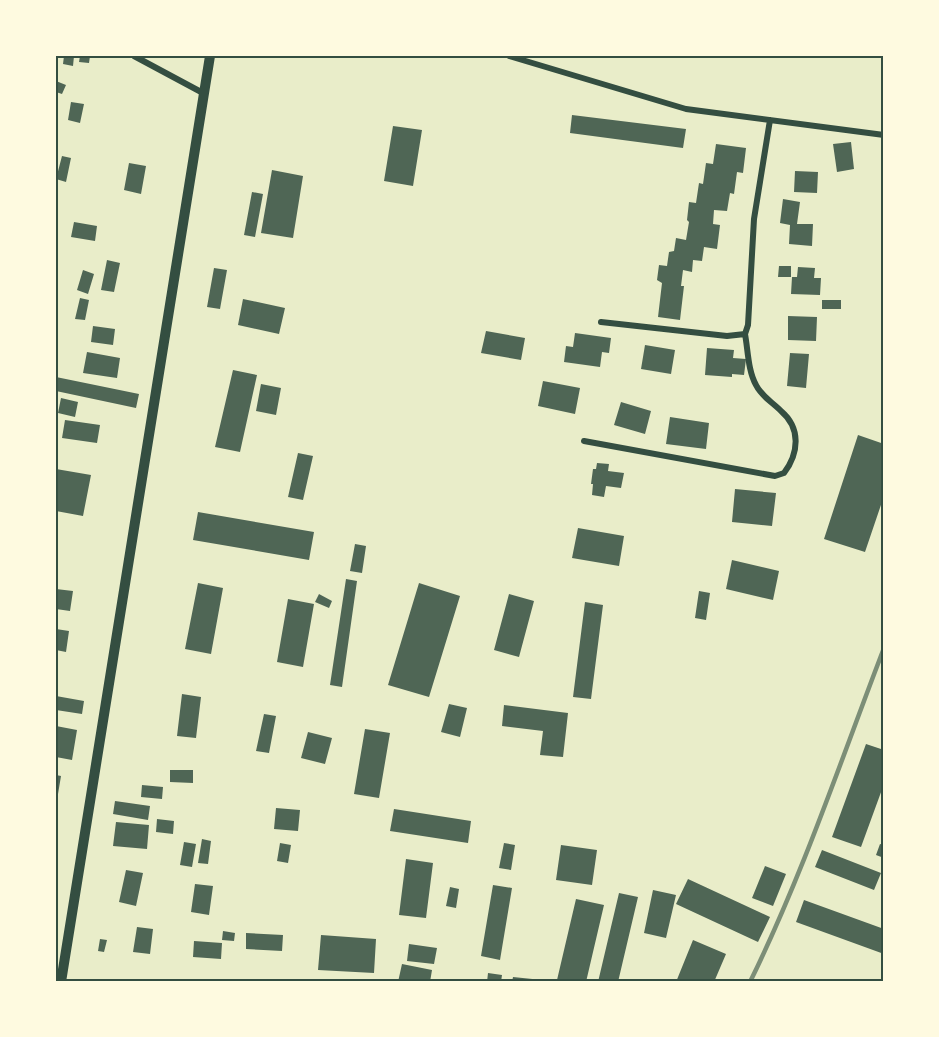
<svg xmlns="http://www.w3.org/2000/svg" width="939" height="1037" font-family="Lora,serif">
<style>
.building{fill:#4f6655}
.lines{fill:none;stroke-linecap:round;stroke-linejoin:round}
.minor{stroke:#344e41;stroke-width:6}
.tertiary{stroke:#344e41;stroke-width:10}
.rail{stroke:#7c8e77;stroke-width:4.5}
.neatline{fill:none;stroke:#344e41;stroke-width:2}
</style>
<rect width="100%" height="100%" fill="#e9edc9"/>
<path class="building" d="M64,56H74L73,66L63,64Z
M80,56H90L89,63L79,62Z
M56,81L66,85L62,94L56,92Z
M71,102L84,104L80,123L68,120Z
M572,115L686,129L683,148L570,133Z
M393,126L422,130L413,186L384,181Z
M851,142L854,169L837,172L833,144Z
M716,144L746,148L743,173L737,172L734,194L730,193L727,211L714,210L713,224L720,225L717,249L704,247L702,261L693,260L692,272L683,270L681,286H684L680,320L658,317L662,283L657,280L659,265L667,266L669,252L674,251L676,238L686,240L689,222L687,220L689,202L696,203L699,183L703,184L706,163L713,164Z
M62,156L71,158L66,182L56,179Z
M129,163L146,166L141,194L124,190Z
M272,170L303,176L293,238L261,233Z
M795,171L818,172L817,193L794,192Z
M252,192L263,194L255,237L244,235Z
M783,199L800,202L797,224H813L812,246L789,244L790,225L780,223Z
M74,222L97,226L95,241L71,237Z
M107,260L120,263L114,292L101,290Z
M779,266H791V277H778Z
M798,267L815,268L814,278H821L820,295L791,294L792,277H797Z
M214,268L227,270L220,309L207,307Z
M83,270L94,274L88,294L77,290Z
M80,298L89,300L85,320L75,319Z
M243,299L285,308L279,334L238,325Z
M822,300H841V309H822Z
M788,316L817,317L816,341L788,340Z
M93,326L115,329L113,345L91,342Z
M486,331L525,338L521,360L481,353Z
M575,333L611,338L609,353L602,352L600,367L564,362L566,346L573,347Z
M645,345L675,350L671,374L641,369Z
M707,348L734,350L733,358L746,359L744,375L732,374V377L705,375Z
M87,352L120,358L117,378L83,373Z
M790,353L809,354L806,388L787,386Z
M233,370L257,375L240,452L215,447Z
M56,377L139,394L136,408L56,391Z
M543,381L580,388L575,414L538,406Z
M261,384L281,388L276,415L256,411Z
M61,398L78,402L75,417L58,413Z
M621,402L651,411L645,434L614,425Z
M670,417L709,423L706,449L666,444Z
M65,420L100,425L97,443L62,438Z
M858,435L884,444V496L865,552L824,539Z
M298,453L313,456L303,500L288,497Z
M597,463L609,464L608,471L624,473L621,488L606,486L604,497L592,495L593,484H591L593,469H596Z
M56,469L91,475L83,516L56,511Z
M735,489L776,493L772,526L732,522Z
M198,512L314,532L309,560L193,540Z
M578,528L624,536L619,566L572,558Z
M355,544L366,546L362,573L350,571Z
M732,560L779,571L773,600L726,589Z
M346,579L357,581L342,687L330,685Z
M198,583L223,588L211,654L185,649Z
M419,583L460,596L429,697L388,685Z
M56,589L73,591L70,611L56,609Z
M699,591L710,593L706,620L695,618Z
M319,594L332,601L329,608L315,602Z
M509,594L534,601L519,657L494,650Z
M288,599L314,604L303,667L277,662Z
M585,602L603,605L591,699L573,697Z
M56,629L69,631L66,652L56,650Z
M182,694L201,697L196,738L177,736Z
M56,696L84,701L82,714L56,710Z
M449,704L467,708L460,737L441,732Z
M504,705L568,713L563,757L540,755L543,731L502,726Z
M264,714L276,716L269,753L256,751Z
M56,726L77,730L72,760L56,757Z
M365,729L390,733L379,798L354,794Z
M308,732L332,738L325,764L301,758Z
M866,744L884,750V784L861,847L832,837Z
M170,770H193V783L170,782Z
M56,775L61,776L57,800H56Z
M142,785L163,787L162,799L141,797Z
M115,801L150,806L148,820L113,814Z
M276,808L300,810L298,831L274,829Z
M394,809L471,821L468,843L390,831Z
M157,819L174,821L173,834L156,832Z
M116,822L149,825L147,849L113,846Z
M202,839L211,841L208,864L198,863Z
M184,842L196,844L192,867L180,865Z
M280,843L291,845L288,863L277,861Z
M504,843L515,845L511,870L499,868Z
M880,844L884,845V858L876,855Z
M561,845L597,850L592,885L556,880Z
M822,850L881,873L874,890L815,867Z
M406,859L433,863L426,918L399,915Z
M765,866L786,874L773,906L752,898Z
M126,870L143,873L136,906L119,902Z
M688,879L770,917L758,942L676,904Z
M195,884L213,886L209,915L191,912Z
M493,885L512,888L500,960L481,956Z
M450,887L459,889L456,908L446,906Z
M653,890L676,895L666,938L644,933Z
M619,893L638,897L618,982H598Z
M576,899L604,905L586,982H562L557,980Z
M804,900L884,929V954L796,922Z
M137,927L153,929L150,954L133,952Z
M223,931L235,933L234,941L222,940Z
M246,933L283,935L282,951L246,949Z
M321,935L376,939L374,973L318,970Z
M100,939L107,940L104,952L98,951Z
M693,940L726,954L714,982H676Z
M194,941L222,943L221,959L193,957Z
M409,944L437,948L434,964L407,961Z
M402,964L432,970L430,982H398Z
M488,973L502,975L501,982H487Z
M513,977L542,980V982H512Z"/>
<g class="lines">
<path class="minor" d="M134,56L203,93
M509,56L686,109L884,135
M601,322L727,336L745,334L748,325L754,219L770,120
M584,441L775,476L784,473C799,453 801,428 781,411C771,401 762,397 756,385C748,371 748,350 745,334"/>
<path class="tertiary" d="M61,982L210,56"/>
<path class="rail" d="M750,982C803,874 841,760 884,648"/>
</g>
<rect width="939" height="1037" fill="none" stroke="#fefae0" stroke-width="114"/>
<rect x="57" y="57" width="825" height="923" class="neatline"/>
</svg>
